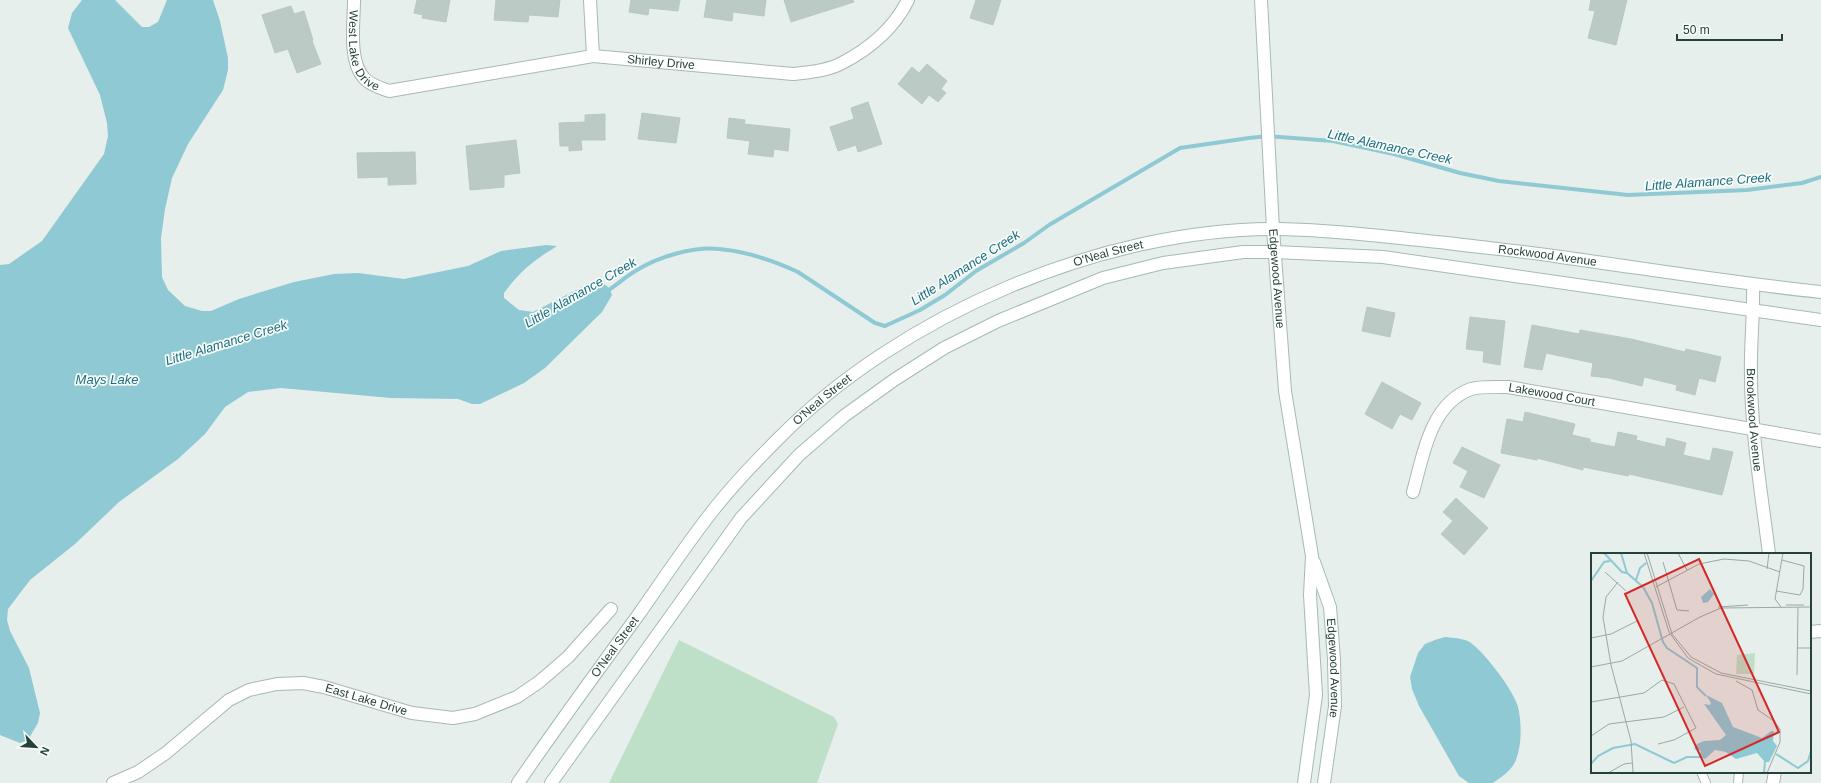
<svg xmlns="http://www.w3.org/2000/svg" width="1821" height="783" font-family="Arial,sans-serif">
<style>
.green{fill:#bfe0c8}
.water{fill:#8ec9d4}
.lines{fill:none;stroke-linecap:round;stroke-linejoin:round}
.stream{stroke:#8ec9d4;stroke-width:4}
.building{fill:#bbcac4;stroke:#b8c9c2}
.lane-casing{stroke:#a8b8b2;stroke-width:10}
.street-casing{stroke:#a8b8b2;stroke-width:14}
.secondary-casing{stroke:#a4bbb3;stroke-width:14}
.lane{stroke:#fff;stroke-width:8}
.street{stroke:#fff;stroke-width:12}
.secondary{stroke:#fff;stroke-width:12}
.labels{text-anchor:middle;stroke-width:3.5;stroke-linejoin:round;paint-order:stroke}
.street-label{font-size:12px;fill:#24423a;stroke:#f7fbf9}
.water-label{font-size:13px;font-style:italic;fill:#1c6f80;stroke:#f7fbf9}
.inset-river{fill:none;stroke:#8ec9d4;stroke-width:2}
.inset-road{fill:none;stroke:#98aaa4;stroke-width:1}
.view{fill:#d62828;fill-opacity:0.15;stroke:#d62828;stroke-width:2}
.inset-edge{fill:none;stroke:#24423a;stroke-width:2}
</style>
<rect width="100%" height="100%" fill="#e6efeb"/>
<path class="green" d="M679,640L834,717L838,724L817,783H609Z"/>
<path class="water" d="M82,0H115L142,27H149L158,22L167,0H213L220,21L228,58V70L223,90L188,144L172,178L165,209L161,238L162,277L168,290L185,306L202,311H211L239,299L294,282L334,274L358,273L404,279L468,266L501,251L546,245L557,246C533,261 521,270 504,293V298L519,310L533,312L592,282C603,283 609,284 612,295L602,312L545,368L524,383L480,404H472L458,399L391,398L281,388L248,392L225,407L205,434L178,459L119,502L75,544L30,580L8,609L7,620L10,631L29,668L40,713L38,723L32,733L28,740L20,743L0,735V265L9,264L42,241L104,154L108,136L107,123L100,95L68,28L72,13Z
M1445,637C1453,638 1464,638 1471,643C1485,653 1514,691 1518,707C1522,723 1522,750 1514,764C1509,772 1500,778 1493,783H1469L1459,776L1419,706L1412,689L1410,677L1418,653L1425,644L1435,640Z"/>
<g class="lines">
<path class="stream" d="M607,291C617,285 626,276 637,270C658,257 694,246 719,249C745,251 774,261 798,272L875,323L885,326L920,310L945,295L976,271L1024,243L1049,225L1180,148L1249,138L1268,136L1333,141L1394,154L1460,173L1499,181L1628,195L1747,190L1802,183L1821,177"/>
</g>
<path class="building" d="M417,0H450L446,22L422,18L423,15L414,13Z
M496,0H560L558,17L529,15L528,22L494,20Z
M631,0H680L678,11L649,8L648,15L629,12Z
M707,0H766L764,16L733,12L732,21L704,17Z
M784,0H853L854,2L791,22Z
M976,0H1001L993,25L970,18Z
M1591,0H1627L1616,45L1588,38L1595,11L1589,10Z
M291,6L294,14L304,11L313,40L312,41L321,64L297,73L288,49L275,53L262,15Z
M927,64L947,81L941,89L946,93L938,102L929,95L922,104L898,84L912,67L919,73Z
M868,102L882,144L858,152L856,145L838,151L830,127L854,119L851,108Z
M642,113L680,118L676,143L638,139Z
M605,114V140H581L582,150L569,151V146H560L559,123L585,122V115Z
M729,118L745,120L744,124L790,129L788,151L774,149L773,157L748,154L750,141L727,138Z
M516,140L520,173L504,175V187L470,190L466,146Z
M415,152L416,184L388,185V177L358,178L357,153Z
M1367,307L1395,313L1390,337L1362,331Z
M1470,317L1505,321L1500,365L1483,362L1484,351L1466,349Z
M1532,325L1579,334L1580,330L1631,339L1685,352L1686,349L1721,357L1715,382L1699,378L1695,395L1676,390L1677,385L1644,377L1642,386L1609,378L1591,376L1593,363L1546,353L1542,370L1524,367Z
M1382,382L1421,403L1412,420L1400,414L1392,429L1365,414Z
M1525,412L1575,424L1572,435L1590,439V442L1615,447L1618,432L1637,436L1636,440L1665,447L1667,438L1686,443L1683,455L1710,461L1713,448L1733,452L1722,495L1629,474L1628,476L1583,467V470L1537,458V460L1501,453L1507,419L1523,422Z
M1462,447L1500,465L1484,498L1460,487L1468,471L1453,463Z
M1456,498L1488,528L1464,555L1441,534L1453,521L1443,512Z"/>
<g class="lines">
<defs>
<path id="lane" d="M1701,772L1706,783
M1738,783L1739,772"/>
<g id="street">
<path id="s1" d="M354,0C354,22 348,61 364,78C370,85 381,88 389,91L593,56L793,74C809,72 827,71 842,63C869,49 894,28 908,0"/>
<path d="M590,0L593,56"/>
<path id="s2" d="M1753,285C1754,315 1750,345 1751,376C1751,433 1762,497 1769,554"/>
<path id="s3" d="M1413,492C1423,456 1430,404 1471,389C1479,386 1498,387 1508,387L1821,441"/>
<path d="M1810,632L1821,631"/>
<path id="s4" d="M113,783L138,772L166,753L229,700L249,690L277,684L303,683L324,687L412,713L453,718L475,714L517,697L539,682L568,657L611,609"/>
<path d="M1773,783L1775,772"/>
</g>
<g id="secondary">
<path id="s5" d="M1261,0L1273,229L1285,391L1312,556L1310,595L1316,695L1304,783"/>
<path id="s6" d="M1314,562L1330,607L1334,660L1335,706L1324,783"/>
<path id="s7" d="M518,783C557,726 598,670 639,614C663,580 685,546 711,513C731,487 754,463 778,439C900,315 1103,228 1278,229C1334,230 1390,237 1447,243C1485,248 1523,251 1561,257C1648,269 1734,283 1821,292"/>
<path d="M551,783L741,518L799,455L844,416L894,380L944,348L998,321L1103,278L1163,263L1243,252H1275L1383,257L1821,320"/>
</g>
</defs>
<use href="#lane" class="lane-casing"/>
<use href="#street" class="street-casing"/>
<use href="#secondary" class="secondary-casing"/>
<use href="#lane" class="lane"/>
<use href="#street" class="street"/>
<use href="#secondary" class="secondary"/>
</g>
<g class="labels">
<g class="street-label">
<text dy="4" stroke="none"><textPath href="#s1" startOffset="54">West Lake Drive</textPath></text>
<text dy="4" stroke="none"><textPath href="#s1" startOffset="384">Shirley Drive</textPath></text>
<text dy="4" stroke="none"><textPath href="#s7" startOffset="815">O'Neal Street</textPath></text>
<text dy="4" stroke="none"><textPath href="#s7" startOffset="1258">Rockwood Avenue</textPath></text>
<text dy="4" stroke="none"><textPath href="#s5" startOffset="279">Edgewood Avenue</textPath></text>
<text dy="4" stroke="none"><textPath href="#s3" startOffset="205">Lakewood Court</textPath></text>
<text dy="4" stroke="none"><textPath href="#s7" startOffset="491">O'Neal Street</textPath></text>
<text dy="4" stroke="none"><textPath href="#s2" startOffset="135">Brookwood Avenue</textPath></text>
<text dy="4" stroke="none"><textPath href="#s7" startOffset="167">O'Neal Street</textPath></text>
<text dy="4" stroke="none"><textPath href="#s6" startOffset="109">Edgewood Avenue</textPath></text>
<text dy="4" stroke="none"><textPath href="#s4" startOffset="286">East Lake Drive</textPath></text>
</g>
<g class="water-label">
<text transform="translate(1390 146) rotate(12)" y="5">Little Alamance Creek</text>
<text transform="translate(1708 181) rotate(-4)" y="5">Little Alamance Creek</text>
<text transform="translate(965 267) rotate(-33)" y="5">Little Alamance Creek</text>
<text transform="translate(580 292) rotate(-30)" y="5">Little Alamance Creek</text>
<text transform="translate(226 342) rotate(-17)" y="5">Little Alamance Creek</text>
<text x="107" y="384">Mays Lake</text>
</g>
</g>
<g transform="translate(1591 553)">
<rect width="220" height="220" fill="#e6efeb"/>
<path d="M164,100L163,121H145L146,102Z" fill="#bfe0c8"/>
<path d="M119,36L123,41L117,49L112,50L110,44ZM115,142L131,150L142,174L171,185L180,178H183L182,188L186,193L178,209H174L166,200L145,206L135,199L124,197L114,206L108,204L110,198L103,196L106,191L113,188L129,187L135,182L113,151L119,152L120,150Z" fill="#8ec9d4"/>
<path class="inset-river" d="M13,0L31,19L36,20L52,34L61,50L72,89L76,95L106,115V134L115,143M30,0L36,20M45,27L49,15L55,10M0,28L13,9L19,8M185,201L207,215L217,208L220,198M0,211L7,203L22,195L44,191L83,210L96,204H109M173,220L174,208"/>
<path class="inset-road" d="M53,0L78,79L97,105L125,121L220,141M56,0L81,81L100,104L130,120L220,138M87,0L96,17M72,9L86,57L98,58M176,16L178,0M14,19L35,38M27,29L15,44L12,64L20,112L40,188L42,220M65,34L108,11L133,6L158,8L189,19M185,38L209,42L212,36L213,13L191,7M195,52H213M127,54L157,52M190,54L184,46L192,0M0,85L20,81L46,68M206,95H220M0,114L31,108L109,64L130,55L220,54M206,122L207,54M145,128L161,137L167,157L183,168L189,176V189L176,220M0,149L53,140L71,127L83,131L105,175L83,187L67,191M0,183L18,171L73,164L93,154M17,220L33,211L41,210"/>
<path class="view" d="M108,6L188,179L114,213L34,41Z"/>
<rect width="220" height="220" class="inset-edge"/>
</g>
<g transform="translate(36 747) rotate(115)" stroke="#f7fbf9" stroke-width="3" paint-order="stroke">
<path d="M0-3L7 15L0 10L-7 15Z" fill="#24423a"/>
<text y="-6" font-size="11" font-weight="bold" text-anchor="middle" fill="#24423a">N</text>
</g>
<path d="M1677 34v6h105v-6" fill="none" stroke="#24423a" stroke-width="2"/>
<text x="1683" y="34" font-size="12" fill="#24423a" stroke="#f7fbf9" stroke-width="3" paint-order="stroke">50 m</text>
</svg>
